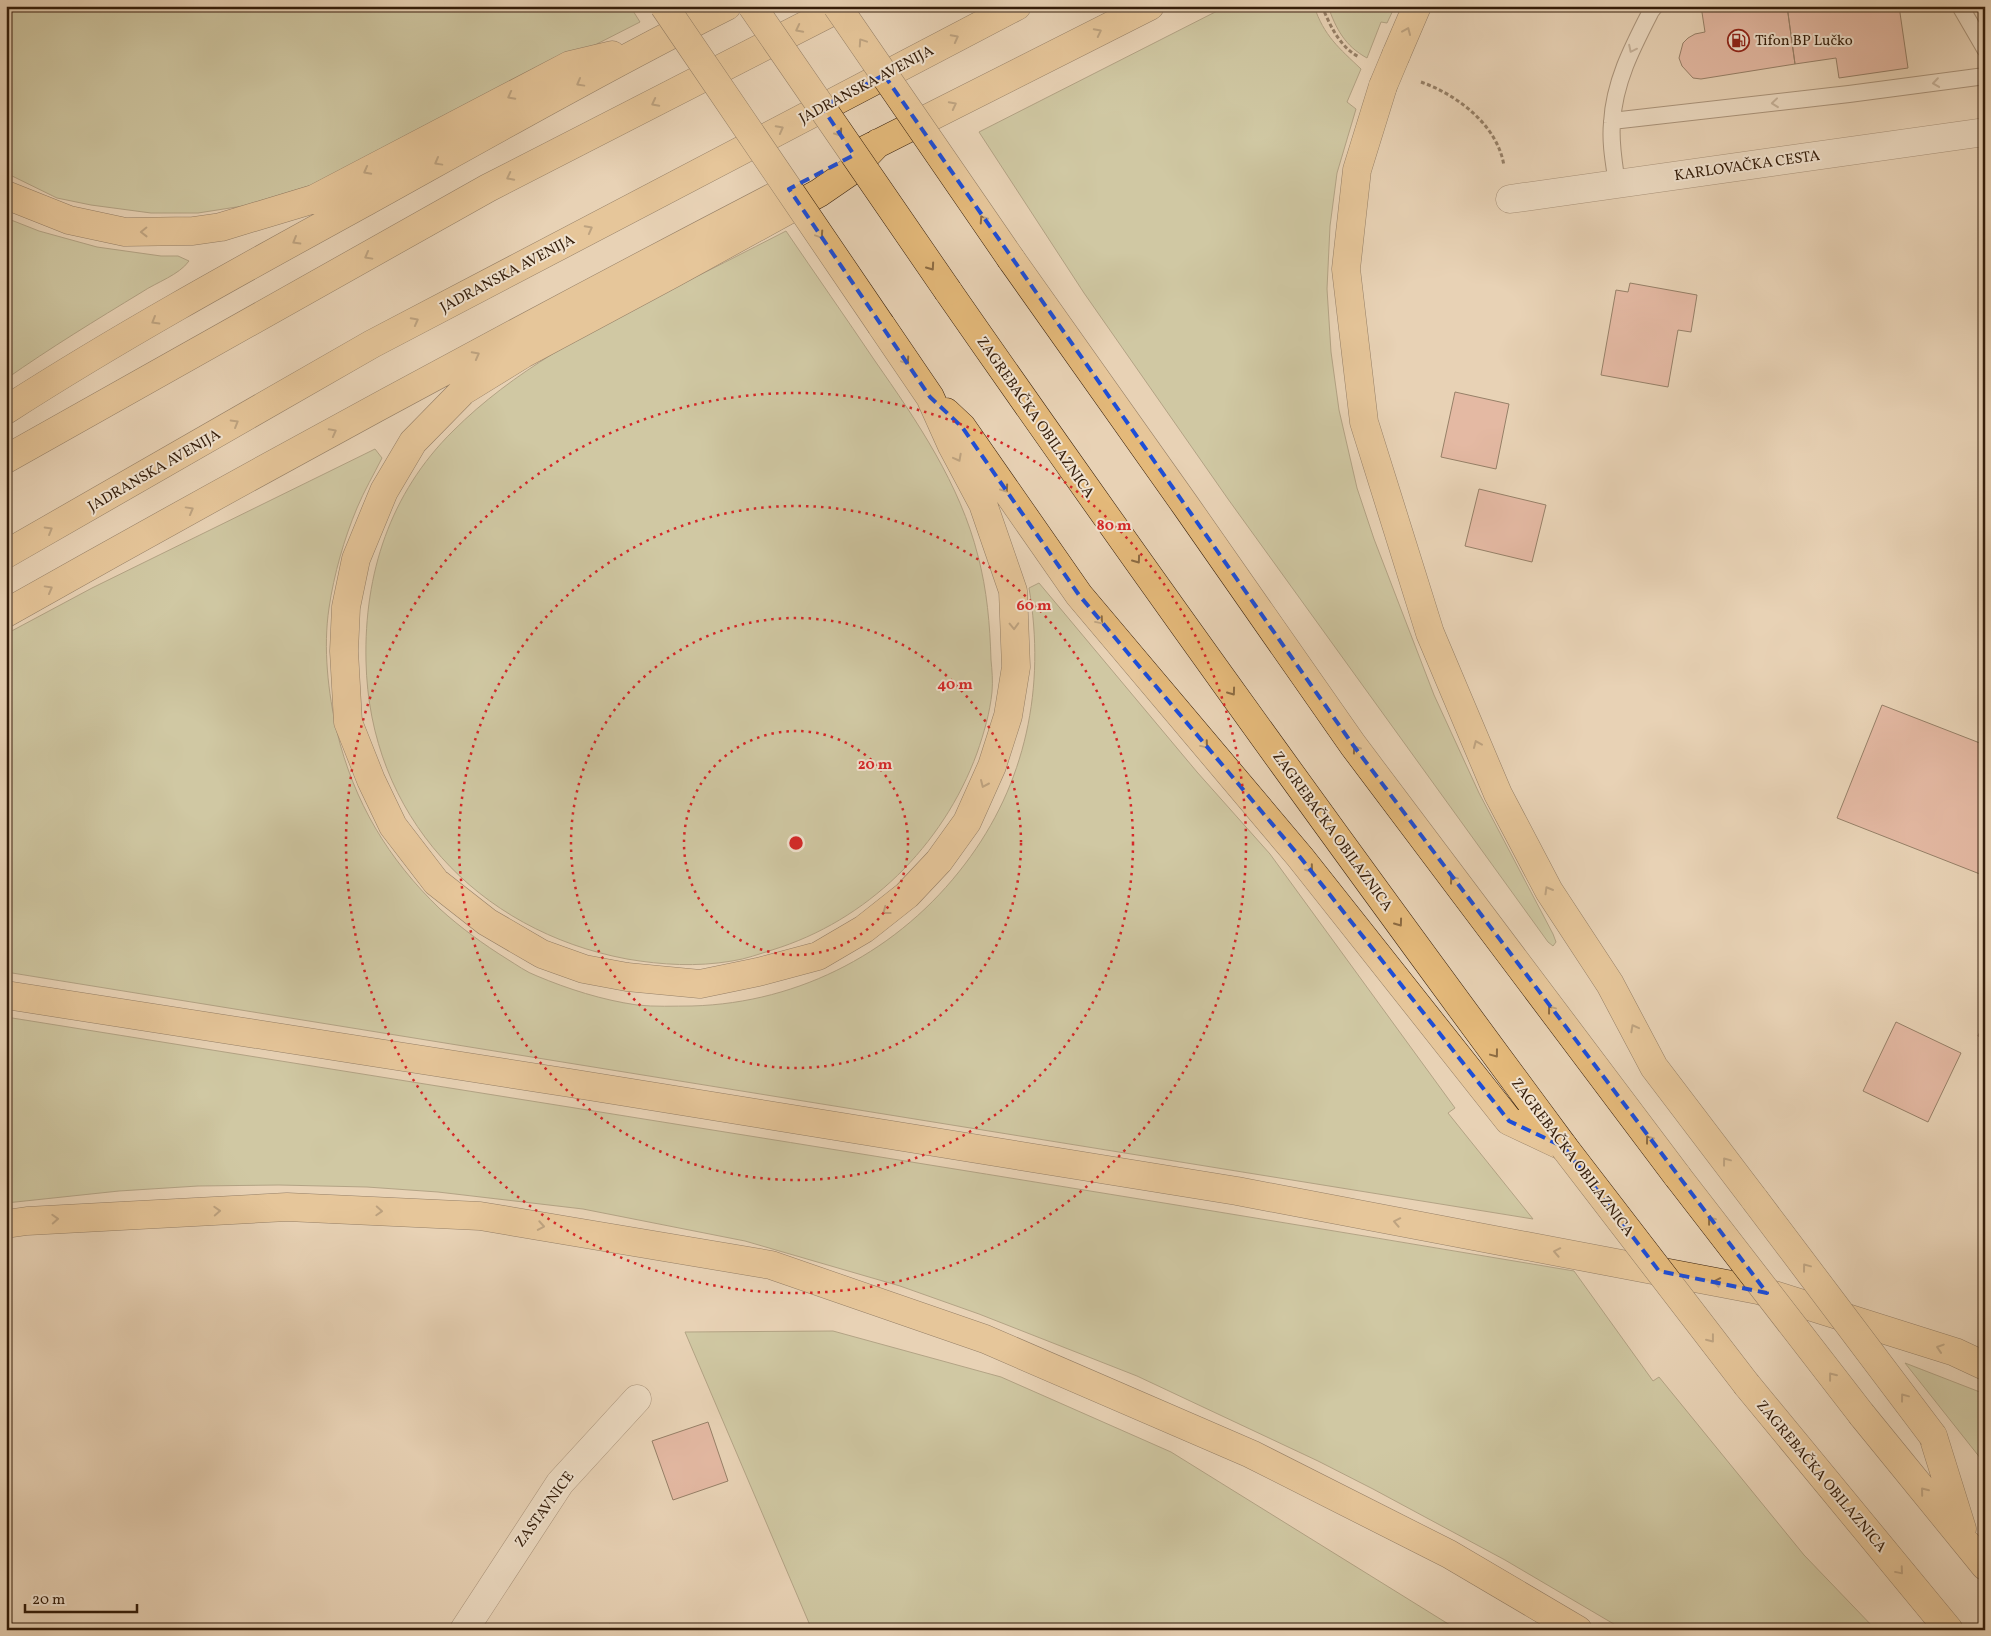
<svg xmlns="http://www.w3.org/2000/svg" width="1991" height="1636" font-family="Vollkorn,serif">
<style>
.green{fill:#b4bc8e;stroke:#746c4c}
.building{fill:#e09b8f;stroke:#341d0a}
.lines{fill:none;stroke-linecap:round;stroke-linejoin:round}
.lane-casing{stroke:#614a35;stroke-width:18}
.street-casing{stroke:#614a35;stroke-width:29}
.highway-casing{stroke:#341d0a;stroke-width:29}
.path{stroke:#341d0a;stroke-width:3;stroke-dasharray:4 2.5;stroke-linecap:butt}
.lane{stroke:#f0e2cf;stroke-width:16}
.street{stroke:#f0e2cf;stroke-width:28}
.highway{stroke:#e4b97a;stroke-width:28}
.highway-bridge-casing{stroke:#341d0a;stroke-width:29;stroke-linecap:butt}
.highway-bridge{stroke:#e4b97a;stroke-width:28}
.oneway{stroke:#8c6b42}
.oneway2{stroke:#9b8976}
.marked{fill:none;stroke:#1d4ed8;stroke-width:4;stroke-dasharray:10 6;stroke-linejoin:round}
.ring{fill:none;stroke:#d62828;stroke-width:2.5;stroke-dasharray:2.5 5}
.labels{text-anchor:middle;stroke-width:4;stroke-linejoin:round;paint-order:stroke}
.poi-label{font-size:15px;fill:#341d0a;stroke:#f0e2cf;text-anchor:start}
.street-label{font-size:15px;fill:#341d0a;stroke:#f0e2cf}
.centre{fill:#d62828;stroke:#f0e2cf;stroke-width:2.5}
.ring-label{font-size:15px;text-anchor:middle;font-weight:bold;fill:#d62828;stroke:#f0e2cf;stroke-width:4;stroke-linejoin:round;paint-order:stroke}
</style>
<rect width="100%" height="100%" fill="#e8d2b5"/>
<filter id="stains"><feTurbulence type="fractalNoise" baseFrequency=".004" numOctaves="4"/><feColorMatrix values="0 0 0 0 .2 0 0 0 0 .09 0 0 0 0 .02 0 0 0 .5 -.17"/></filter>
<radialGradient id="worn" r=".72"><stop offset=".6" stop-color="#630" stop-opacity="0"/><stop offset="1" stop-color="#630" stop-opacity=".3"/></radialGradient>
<path class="green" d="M6,6H630L640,22L332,179L243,206L198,213H151L91,205L57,198L6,173Z
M1227,6H1314C1324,36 1339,48 1361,69L1347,102L1356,109L1337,173L1330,226L1327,289L1331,352L1339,410L1357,488L1374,539L1434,695L1479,793L1553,934L1556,942L1553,946L1548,942L1228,499L1084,293L979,132Z
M1328,6H1395L1387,23L1381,22L1367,58C1345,46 1336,29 1328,6Z
M6,218L39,231L97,247L161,256H178L189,261C179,275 157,282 142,292C96,320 50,348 6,379Z
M786,231C816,275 846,318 875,361C917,421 960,484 978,556C987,590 990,625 991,660C992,670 993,681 992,692C990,712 984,733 977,753C943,846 867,921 772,950C759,954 746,959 732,961C697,967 662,965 627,959C477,931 369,815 366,661C364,574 390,493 453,431C513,371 589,331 664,293C704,273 745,252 786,231Z
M375,449L382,458C374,474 364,491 357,508C344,539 334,574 329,608C323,648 328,692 337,732C354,802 388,859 440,909C461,928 483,944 507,959C517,965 526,972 537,976C568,989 602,1000 637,1005C655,1007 674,1006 692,1006C801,1003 900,950 965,864C1026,784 1046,687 1029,588L1039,583L1197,772L1270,854L1455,1108L1448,1113L1533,1219L6,972V634L92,588Z
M6,1017C529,1101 1052,1183 1574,1271L1653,1381L1659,1377L1804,1555L1876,1630H1624L1505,1560L1373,1489L1318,1461L1137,1376L979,1314L900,1286L745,1241L583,1209L438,1192L367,1187L279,1185L198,1186L119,1191L6,1203Z
M833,1331L1001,1377L1171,1452L1458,1630H812L685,1332Z
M1905,1363L1985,1394V1464Z"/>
<path class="building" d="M1701,6H1787L1795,64L1701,79L1693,78L1682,66L1679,58L1683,43L1688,38L1695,34L1705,32Z
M1787,6H1899L1908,68L1839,78L1836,58L1795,64Z
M1630,283L1697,295L1691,332L1678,330L1668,387L1601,375L1616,290L1628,292Z
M1455,392L1509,404L1496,469L1441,457Z
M1479,489L1546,505L1532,562L1465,546Z
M1882,705L1985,745V876L1837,818Z
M1985,1020V1039L1978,1036Z
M1896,1022L1961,1053L1928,1122L1863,1091Z
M708,1422L728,1481L673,1500L652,1441Z
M609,1624L620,1630H606Z"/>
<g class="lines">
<defs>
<path id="lane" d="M1960,6L1985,49
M1612,121L1849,94L1985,76
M1617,184C1614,163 1610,143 1612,123C1614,82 1633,46 1651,11L1655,6"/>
<path id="street" d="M1510,199L1985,132
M464,1630L560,1483L637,1399"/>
<path id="highway" d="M1396,55L1417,6
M1383,86L1357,170L1346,269L1364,422L1430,633L1498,794L1549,891L1610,984L1654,1067L1755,1200
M878,143L851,171L819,193L672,274L523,354L463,391L413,442L384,491L356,559L346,607L344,651L348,722L371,780L393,826L436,882L487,922L542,954L584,969L627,977L700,984L758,972L818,956L864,929L907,895L939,861L967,822L992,766L1008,716L1016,667L1013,591L983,504L952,446L930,397L881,325
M863,151L1150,6
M6,195L69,220L125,232L193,231L221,227L314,199L570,65L612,55
M1011,259L1186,506L1353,745L1678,1177
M948,291C1149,580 1355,865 1564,1147
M6,410C124,334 247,267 369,200C488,134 606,67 727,6
M946,412L962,427L1079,595L1300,857L1509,1121L1562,1146
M6,459L488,188L843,6
M6,554L372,344L1017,6
M6,613C263,468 523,327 785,191
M6,995L570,1083L1237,1191L1758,1290L1955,1352L1985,1366
M6,1224L27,1221L287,1207L480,1216L771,1265L985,1339L1251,1454L1449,1554L1578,1630
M1747,1385L1949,1630
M1862,1415L1985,1566
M1933,1436L1962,1529"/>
</defs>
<use href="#lane" class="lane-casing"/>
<use href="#street" class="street-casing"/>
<use href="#highway" class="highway-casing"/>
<path class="path" d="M1322,6C1330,26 1340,47 1359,57
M1421,82C1458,95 1498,126 1504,166"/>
<use href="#lane" class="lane"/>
<use href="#street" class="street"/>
<use href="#highway" class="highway"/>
<defs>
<path id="highway-bridge" d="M664,6L881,325
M752,6L948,291
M837,6L1011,259
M1383,86L1396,55
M1564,1147L1747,1385
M1678,1177L1862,1415
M1755,1200L1933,1436"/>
</defs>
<use href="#highway-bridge" class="highway-bridge-casing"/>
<use href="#highway-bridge" class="highway-bridge"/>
</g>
<defs><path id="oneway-chevron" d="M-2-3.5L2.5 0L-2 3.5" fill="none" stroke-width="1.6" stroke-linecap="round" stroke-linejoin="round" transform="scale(1.25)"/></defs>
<g class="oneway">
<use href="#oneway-chevron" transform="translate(799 29) rotate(153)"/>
<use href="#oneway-chevron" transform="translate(1407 31) rotate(-67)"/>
<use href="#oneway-chevron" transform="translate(1098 32) rotate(-27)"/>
<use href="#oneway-chevron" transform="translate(955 38) rotate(-28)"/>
<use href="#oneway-chevron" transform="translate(862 42) rotate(-124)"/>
<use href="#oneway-chevron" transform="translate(580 83) rotate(151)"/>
<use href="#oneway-chevron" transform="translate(511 96) rotate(152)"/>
<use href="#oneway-chevron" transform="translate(655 103) rotate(153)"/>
<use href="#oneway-chevron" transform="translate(953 105) rotate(-27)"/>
<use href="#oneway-chevron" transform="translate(780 129) rotate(-28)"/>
<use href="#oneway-chevron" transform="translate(839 133) rotate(55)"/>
<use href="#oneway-chevron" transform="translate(438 162) rotate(151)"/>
<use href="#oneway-chevron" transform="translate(367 171) rotate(152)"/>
<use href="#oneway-chevron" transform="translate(510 177) rotate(153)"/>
<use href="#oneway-chevron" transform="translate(983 219) rotate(-124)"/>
<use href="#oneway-chevron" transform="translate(589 229) rotate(-28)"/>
<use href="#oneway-chevron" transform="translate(144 232) rotate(179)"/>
<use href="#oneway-chevron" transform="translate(820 235) rotate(56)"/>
<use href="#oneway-chevron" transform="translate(296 241) rotate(150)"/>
<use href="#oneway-chevron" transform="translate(368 256) rotate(151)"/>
<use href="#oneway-chevron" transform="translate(931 267) rotate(55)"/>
<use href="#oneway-chevron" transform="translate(155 321) rotate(150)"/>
<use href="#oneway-chevron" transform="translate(415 321) rotate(-28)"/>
<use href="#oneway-chevron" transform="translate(476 355) rotate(-28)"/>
<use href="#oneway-chevron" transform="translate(906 361) rotate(56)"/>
<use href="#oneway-chevron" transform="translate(235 423) rotate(-30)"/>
<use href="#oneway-chevron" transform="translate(333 432) rotate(-28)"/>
<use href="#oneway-chevron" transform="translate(958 458) rotate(62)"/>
<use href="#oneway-chevron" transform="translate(1005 489) rotate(55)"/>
<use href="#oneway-chevron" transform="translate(190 510) rotate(-29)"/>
<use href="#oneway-chevron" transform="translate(49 530) rotate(-30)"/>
<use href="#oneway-chevron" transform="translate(1137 560) rotate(54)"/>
<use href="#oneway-chevron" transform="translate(49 589) rotate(-29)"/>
<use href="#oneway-chevron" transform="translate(1100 621) rotate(50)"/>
<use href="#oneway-chevron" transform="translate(1014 626) rotate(88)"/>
<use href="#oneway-chevron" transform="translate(1232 692) rotate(54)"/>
<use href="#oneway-chevron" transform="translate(1477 744) rotate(-113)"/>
<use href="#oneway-chevron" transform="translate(1205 745) rotate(50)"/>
<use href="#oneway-chevron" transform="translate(1356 749) rotate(-126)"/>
<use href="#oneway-chevron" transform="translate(984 784) rotate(114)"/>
<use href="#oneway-chevron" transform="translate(1310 869) rotate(51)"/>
<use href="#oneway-chevron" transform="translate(1453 879) rotate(-127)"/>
<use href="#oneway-chevron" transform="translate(1548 890) rotate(-120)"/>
<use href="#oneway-chevron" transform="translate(886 911) rotate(142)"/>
<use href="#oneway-chevron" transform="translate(1399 923) rotate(54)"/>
<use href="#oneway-chevron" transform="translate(1551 1009) rotate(-127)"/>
<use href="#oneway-chevron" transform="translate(1634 1028) rotate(-118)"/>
<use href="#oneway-chevron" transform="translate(1495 1054) rotate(53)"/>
<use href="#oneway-chevron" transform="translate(1649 1139) rotate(-127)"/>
<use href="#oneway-chevron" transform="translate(1726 1161) rotate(-127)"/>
<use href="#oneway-chevron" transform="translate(217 1211) rotate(-3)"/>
<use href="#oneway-chevron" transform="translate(379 1211) rotate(3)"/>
<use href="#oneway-chevron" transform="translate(55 1219) rotate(-3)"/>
<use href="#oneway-chevron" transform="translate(1711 1220) rotate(-128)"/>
<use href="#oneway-chevron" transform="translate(1397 1222) rotate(-169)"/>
<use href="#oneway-chevron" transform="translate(541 1226) rotate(10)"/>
<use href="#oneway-chevron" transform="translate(1557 1252) rotate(-169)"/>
<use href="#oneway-chevron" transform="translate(1806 1267) rotate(-127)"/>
<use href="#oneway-chevron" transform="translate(1717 1282) rotate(-169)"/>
<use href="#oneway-chevron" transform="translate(1711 1339) rotate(52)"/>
<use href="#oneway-chevron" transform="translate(1940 1348) rotate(-162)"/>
<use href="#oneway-chevron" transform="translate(1832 1376) rotate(-128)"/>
<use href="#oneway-chevron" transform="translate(1904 1397) rotate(-127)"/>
<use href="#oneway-chevron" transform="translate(1924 1491) rotate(-129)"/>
<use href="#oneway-chevron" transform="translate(1900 1571) rotate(50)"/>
</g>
<g class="oneway2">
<use href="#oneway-chevron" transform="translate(1632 49) rotate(116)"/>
<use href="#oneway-chevron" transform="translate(1936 83) rotate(172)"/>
<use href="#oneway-chevron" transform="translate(1775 103) rotate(174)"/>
</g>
<path d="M0 0H1991V1636H0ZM884,75L1353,745L1767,1293L1659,1271L1564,1147L1509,1121L1300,857L1079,595L962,427L930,397L789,189L854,155L822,107Z" fill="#e8d2b5" fill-opacity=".55" fill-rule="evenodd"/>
<path class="marked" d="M884,75L1353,745L1767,1293L1659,1271L1564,1147L1509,1121L1300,857L1079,595L962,427L930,397L789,189L854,155L822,107Z"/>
<g class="ring">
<circle cx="796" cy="843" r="112"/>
<circle cx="796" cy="843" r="225"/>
<circle cx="796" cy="843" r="337"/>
<circle cx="796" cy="843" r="450"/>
</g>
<defs>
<symbol id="fuel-ring" viewBox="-11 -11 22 22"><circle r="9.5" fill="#f0e2cf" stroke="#8f2418" stroke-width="1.5"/><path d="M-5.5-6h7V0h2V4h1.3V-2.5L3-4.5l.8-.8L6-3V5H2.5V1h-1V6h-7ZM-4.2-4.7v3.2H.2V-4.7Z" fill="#8f2418"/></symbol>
</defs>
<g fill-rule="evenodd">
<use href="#fuel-ring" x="1726" y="28" width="25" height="25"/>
</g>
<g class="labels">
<g class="poi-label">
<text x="1755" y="45">Tifon BP Lučko</text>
</g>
<g class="street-label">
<text transform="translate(866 84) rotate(-28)" y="5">JADRANSKA AVENIJA</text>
<text transform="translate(1747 165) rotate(-8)" y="5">KARLOVAČKA CESTA</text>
<text transform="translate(507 273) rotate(-28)" y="5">JADRANSKA AVENIJA</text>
<text transform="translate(1036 417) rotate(55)" y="5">ZAGREBAČKA OBILAZNICA</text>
<text transform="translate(154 470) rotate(-30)" y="5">JADRANSKA AVENIJA</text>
<text transform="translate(1333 831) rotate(54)" y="5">ZAGREBAČKA OBILAZNICA</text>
<text transform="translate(1573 1157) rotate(53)" y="5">ZAGREBAČKA OBILAZNICA</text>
<text transform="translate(1822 1476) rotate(50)" y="5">ZAGREBAČKA OBILAZNICA</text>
<text transform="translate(544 1509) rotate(-54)" y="5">ZASTAVNICE</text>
</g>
</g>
<circle cx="796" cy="843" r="8" class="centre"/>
<g class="ring-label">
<text x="1114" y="530">80 m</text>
<text x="1034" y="610">60 m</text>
<text x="955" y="689">40 m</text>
<text x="875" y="769">20 m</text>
</g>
<rect width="1991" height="1636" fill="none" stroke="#e8d2b5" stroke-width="25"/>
<rect x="8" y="8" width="1976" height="1621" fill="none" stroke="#341d0a" stroke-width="2.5"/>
<rect x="12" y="12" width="1966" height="1611" fill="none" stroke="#341d0a"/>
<path d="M25 1604v8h112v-8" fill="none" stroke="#341d0a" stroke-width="2.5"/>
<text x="32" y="1604" font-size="15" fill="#341d0a" stroke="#f0e2cf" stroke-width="4" paint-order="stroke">20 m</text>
<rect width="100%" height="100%" filter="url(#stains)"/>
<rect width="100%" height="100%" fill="url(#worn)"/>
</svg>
